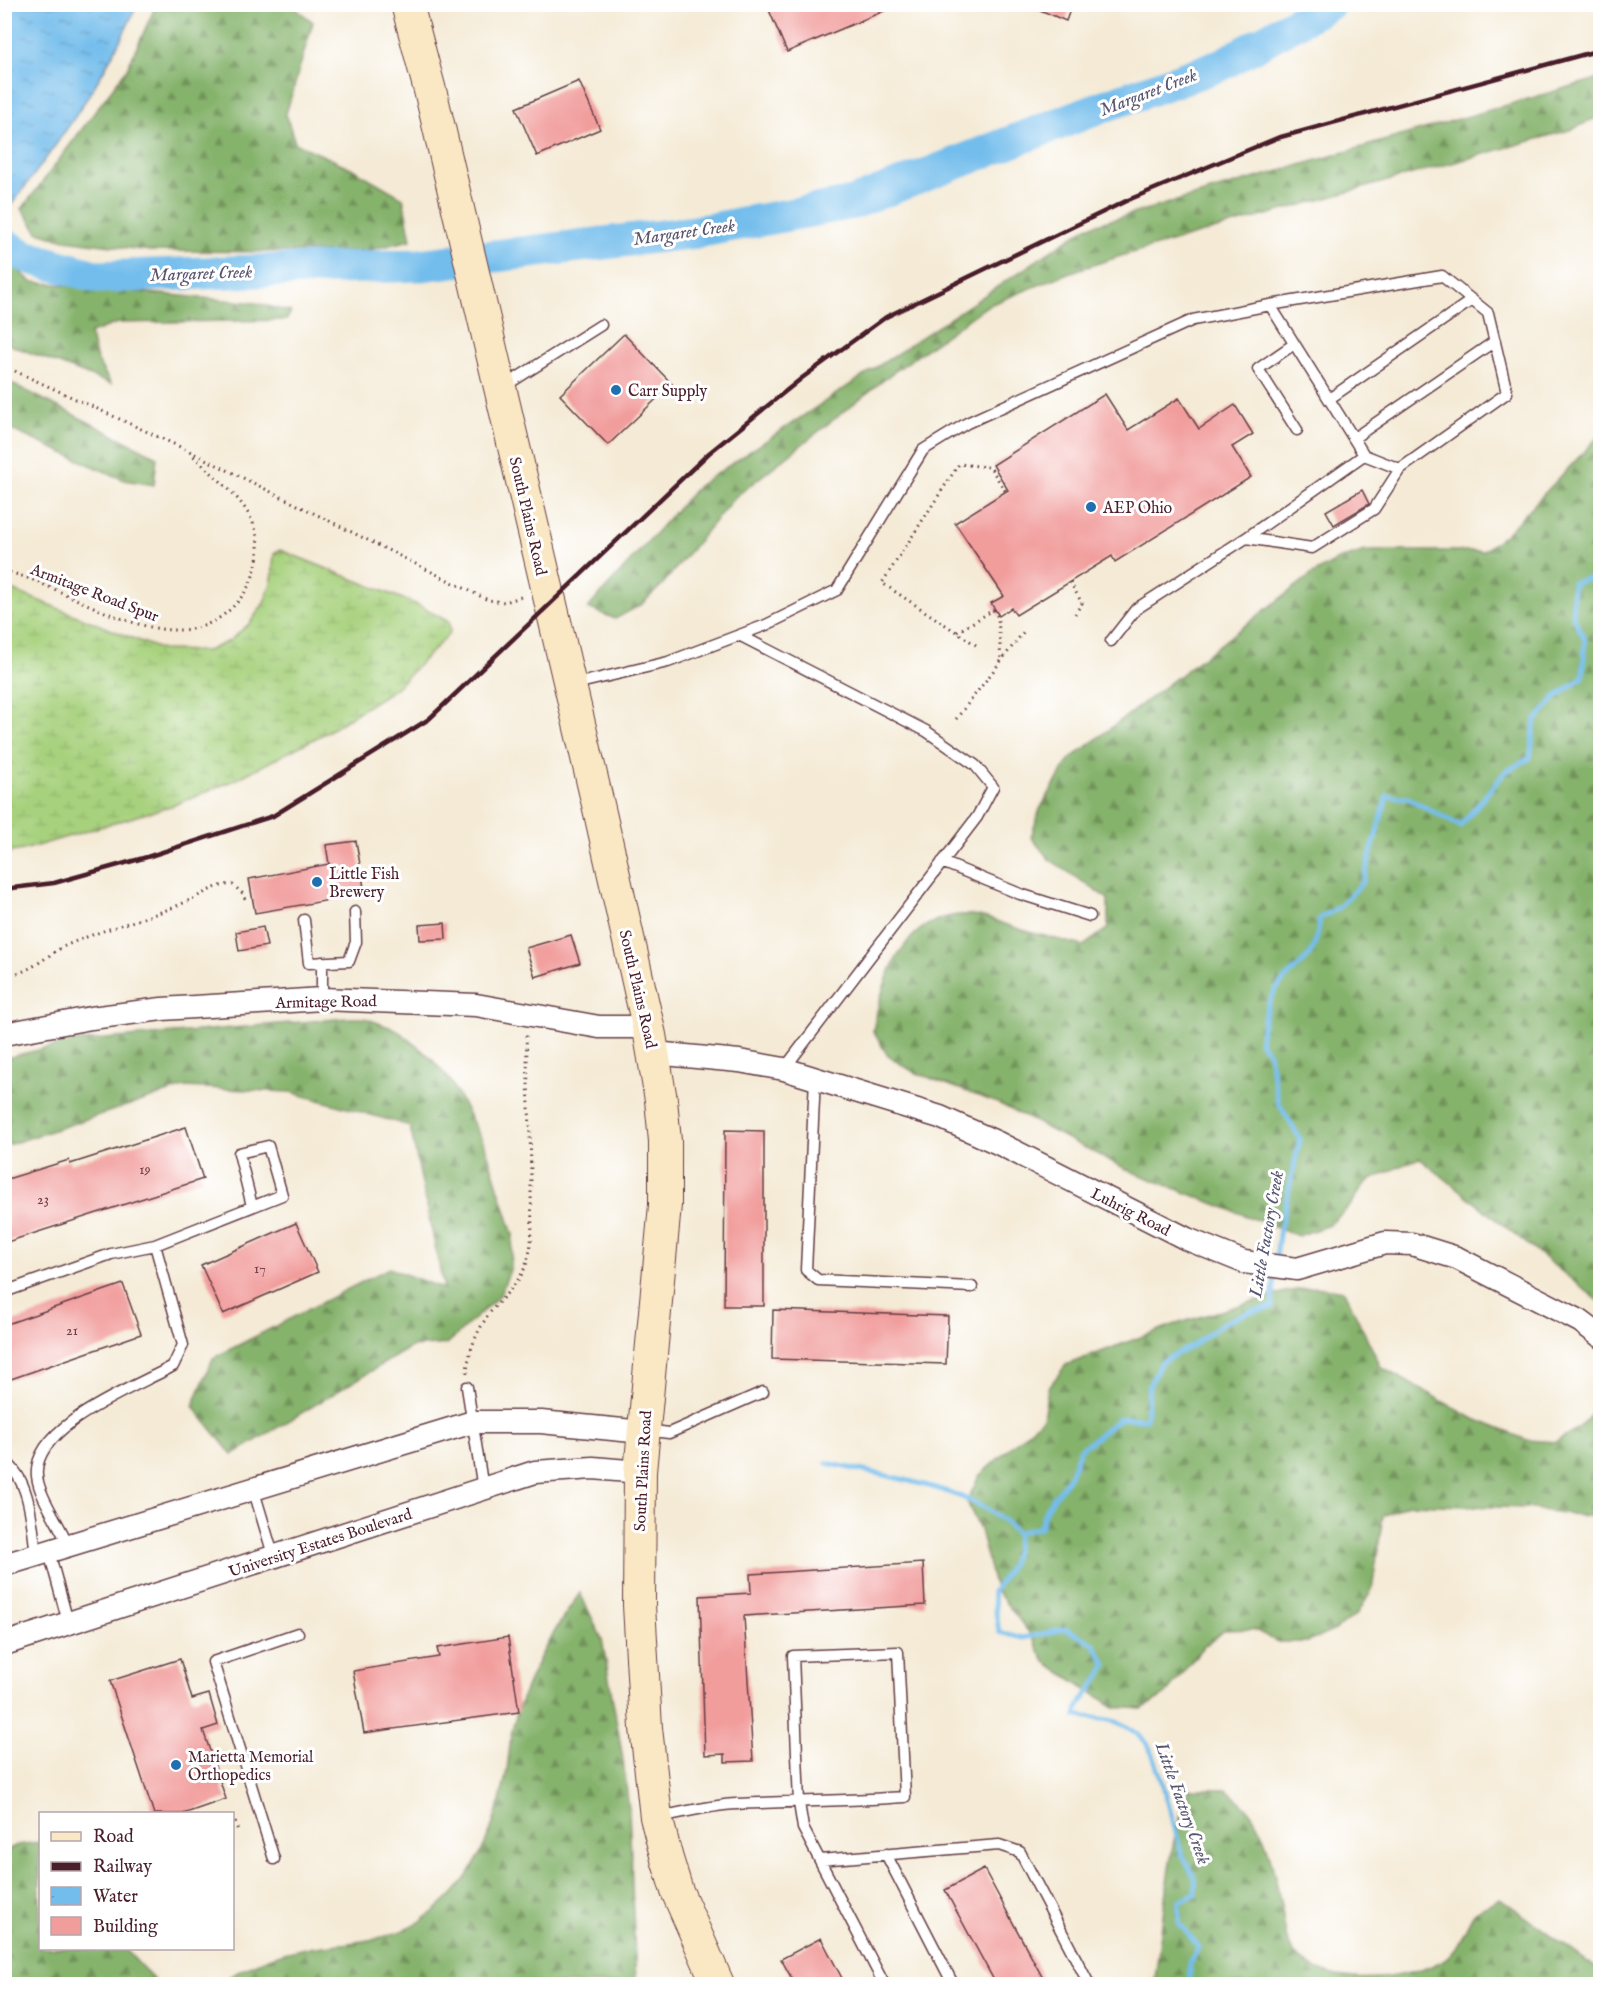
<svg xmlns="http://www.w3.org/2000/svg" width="1605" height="1989" font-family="'IM FELL English',serif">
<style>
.forest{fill:url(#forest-firs);stroke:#68694c;stroke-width:1.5}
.wetland{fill:url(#wetland-marsh);stroke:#787854;stroke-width:1.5}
.water{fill:url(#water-ripples);stroke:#5e6e8c;stroke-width:1.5}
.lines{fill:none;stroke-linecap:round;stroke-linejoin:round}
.stream{stroke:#73bdec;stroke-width:5}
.river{stroke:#73bdec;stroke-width:33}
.building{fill:#f19d9c}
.lane-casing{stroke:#643d44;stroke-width:13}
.street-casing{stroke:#643d44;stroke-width:25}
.secondary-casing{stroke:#643d44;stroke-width:34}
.path{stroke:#643d44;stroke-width:3;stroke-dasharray:1.5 4.5;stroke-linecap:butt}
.lane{stroke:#fff;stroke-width:10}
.street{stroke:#fff;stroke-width:22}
.secondary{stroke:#fae7c3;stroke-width:32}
.rail{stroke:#4a1f2b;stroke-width:4.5}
.poi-dot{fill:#1f6fb2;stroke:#fff;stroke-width:2}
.labels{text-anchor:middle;stroke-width:6;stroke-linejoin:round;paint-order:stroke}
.number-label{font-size:14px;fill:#743e47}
.poi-label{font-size:16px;fill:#4a1f2b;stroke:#fff;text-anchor:start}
.street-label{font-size:16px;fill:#4a1f2b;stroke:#fff}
.water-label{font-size:18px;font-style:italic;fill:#58566f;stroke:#fff}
</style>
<defs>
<pattern id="forest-firs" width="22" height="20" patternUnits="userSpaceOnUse" patternTransform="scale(1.5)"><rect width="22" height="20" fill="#85b36c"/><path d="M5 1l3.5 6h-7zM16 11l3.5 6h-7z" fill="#6f9159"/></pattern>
<pattern id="wetland-marsh" width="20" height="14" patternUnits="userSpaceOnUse" patternTransform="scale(1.5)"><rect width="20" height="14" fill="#a7d17d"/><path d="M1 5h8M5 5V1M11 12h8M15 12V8" fill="none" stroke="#91b36c"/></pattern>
<pattern id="water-ripples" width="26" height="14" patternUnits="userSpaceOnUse" patternTransform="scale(1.5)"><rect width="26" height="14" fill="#73bdec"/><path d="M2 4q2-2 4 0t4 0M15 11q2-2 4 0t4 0" fill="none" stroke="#6099bf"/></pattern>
</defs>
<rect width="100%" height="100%" fill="#fff"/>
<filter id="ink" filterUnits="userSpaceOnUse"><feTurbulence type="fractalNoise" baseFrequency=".0167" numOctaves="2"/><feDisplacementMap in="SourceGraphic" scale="12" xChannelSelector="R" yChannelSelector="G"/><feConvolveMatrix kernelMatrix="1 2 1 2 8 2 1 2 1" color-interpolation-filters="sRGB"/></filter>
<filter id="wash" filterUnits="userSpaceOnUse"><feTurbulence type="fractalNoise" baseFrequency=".008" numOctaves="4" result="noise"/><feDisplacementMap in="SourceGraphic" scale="24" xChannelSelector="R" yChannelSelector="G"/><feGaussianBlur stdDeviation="1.35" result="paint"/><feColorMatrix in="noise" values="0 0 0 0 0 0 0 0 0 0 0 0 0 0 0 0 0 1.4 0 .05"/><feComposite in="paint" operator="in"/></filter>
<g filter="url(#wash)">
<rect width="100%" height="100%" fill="#f4ead5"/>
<path class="forest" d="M156,5H291L313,22L286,114L295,143L351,168L403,198L411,240L369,250L337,252L151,251L65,240L38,232L22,209L127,69Z
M1600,78V116L1573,129L1124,255L1068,273L987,306L894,372L734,498L662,585L641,605L615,619L588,608L698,486L1087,227Z
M4,258L32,282L256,303L291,312L286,320L118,323L90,333L97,360L111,384L5,343Z
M5,380L157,457L154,485L124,480L5,427Z
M1600,435V1302L1419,1158L1366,1182L1350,1206L1329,1225L1298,1236L1130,1171L1000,1104L914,1072L888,1056L873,1031C883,975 905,911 972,915C986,916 1002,924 1016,928C1038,935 1061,940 1083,946L1108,928V899L1049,859L1031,837L1040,809L1069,760L1311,575L1338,560L1365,551H1483L1506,534Z
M348,1018H365L397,1030L429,1056L450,1080L485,1145L513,1235L511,1267L500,1295L447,1344L411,1347L232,1455L193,1406L213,1358L389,1268L444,1289L410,1126L291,1092L184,1087L5,1146V1058L71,1042Z
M1315,1287L1344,1291L1381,1367L1472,1418L1527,1440L1556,1442L1581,1426L1600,1404V1518L1526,1508L1408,1504L1383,1516L1372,1590L1358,1613L1335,1630L1308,1642H1278L1253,1629L1224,1630L1201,1649L1166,1694L1142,1709L1114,1707L1045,1662L1031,1635L995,1589L980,1530L967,1502L979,1476L1043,1418L1048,1388L1066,1365L1173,1325L1285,1292Z
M580,1593L602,1639L622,1753L629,1809L636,1984H218C243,1967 271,1955 301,1949C339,1943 388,1943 421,1921C472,1886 492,1839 505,1780C509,1763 509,1744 513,1726C527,1676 550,1635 580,1593Z
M1189,1789H1226C1232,1795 1240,1801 1246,1807C1267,1831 1275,1875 1281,1905C1284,1918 1284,1934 1289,1945C1314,1989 1398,1984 1440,1962C1459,1952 1463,1931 1473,1915C1478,1907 1493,1903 1500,1898L1600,1971V1984H1154C1165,1919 1165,1851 1189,1789Z
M40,1842V1948L125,1949L158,1984H5V1851L17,1845Z"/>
<path class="wetland" d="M280,550L418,605L449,622L450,633L396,688L327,732L237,779L174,805L23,850L5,853V587L162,650L207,651L229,641L250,623L264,603L272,580L274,554Z"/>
<path class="water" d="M10,5H137C104,81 55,148 5,213L4,13Z"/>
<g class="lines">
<path class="stream" d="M1276,1259L1279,1234L1300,1139L1278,1102L1269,1053L1260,1042C1262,1026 1265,1011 1272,996C1280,980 1295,971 1307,958C1316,947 1318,931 1320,918L1338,908L1363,882L1387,796L1408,798L1460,826L1505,772L1530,758L1535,721L1556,697L1583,677L1585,640L1573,616V583L1600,576
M827,1463C886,1477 976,1487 1017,1533
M1190,1984V1962L1199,1947L1179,1923V1902L1195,1894C1195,1890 1196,1884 1195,1880C1193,1871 1184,1861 1181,1851C1174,1829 1158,1752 1143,1739C1117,1715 1107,1722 1076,1715C1079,1697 1099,1686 1106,1664L1094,1644L1066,1629L1023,1638L999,1632L993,1592C1007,1573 1018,1557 1017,1533L1040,1527L1046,1508L1069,1478L1080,1450L1120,1418L1146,1419L1149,1386L1161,1362L1192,1346L1225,1322L1249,1312L1272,1307L1275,1272"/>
<path class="river" d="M4,244L27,257L98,277L420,265L696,232L853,203L1107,105L1221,65L1329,4"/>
</g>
<g id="blocks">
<path class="building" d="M781,4H898V5L787,52L769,10Z
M1026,4H1072L1066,21Z
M579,81L600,129L537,156L516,108Z
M624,334L672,384L608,445L560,395Z
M1105,394L1128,430L1179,398L1199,429L1235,405L1253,434L1232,447L1251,477L1115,562L1112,556L1016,615L1011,608L999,616L991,603L1004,596L955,523L1008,490L993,465Z
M1362,490L1369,504L1334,525L1326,511Z
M356,841L365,894L255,913L249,879L329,864L326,845Z
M445,923L446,939L420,940L419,925Z
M263,927L267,946L239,951L236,932Z
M571,935L580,963L535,977L526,948Z
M186,1127L203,1179L4,1243V1180L69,1160L70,1164Z
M725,1130L764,1131V1306H724Z
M296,1223L318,1272L223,1314L201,1265Z
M123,1284L141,1334L8,1380L4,1371V1325Z
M773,1310L948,1316L946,1364L772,1359Z
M923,1563L925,1605L744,1616L753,1761L725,1762V1754L705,1755L700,1596L751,1593L750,1574Z
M508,1637L519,1712L364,1733L353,1671L439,1657L437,1648Z
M180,1659L192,1699L209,1694L218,1725L203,1730L226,1799L183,1814H154L110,1681Z
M984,1869L1046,1984H996L945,1890Z
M821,1938L845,1984H795L781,1959Z"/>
</g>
</g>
<g filter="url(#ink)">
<use href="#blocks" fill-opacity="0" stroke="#643d44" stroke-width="1.5"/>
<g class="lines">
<defs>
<path id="lane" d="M1270,305L1442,276L1488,313L1507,393L1400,469L1364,455
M1294,344L1258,369L1297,430
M503,387L601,325
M1329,399L1472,300
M1354,438L1495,341
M1246,538L1312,548L1374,509L1400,469
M739,635L926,731L975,765L993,787L977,817L784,1069
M571,685L668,662L766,625L837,590L923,450L967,423L1193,320L1270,305L1364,455L1246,538L1136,609L1111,641
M942,862L1020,894L1090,916
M304,920L309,963L349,961L356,942L355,912
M322,962V999
M815,1078L806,1270L818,1280L972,1287
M4,1292L111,1254L155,1245L282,1195L268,1146L239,1153L252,1206
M467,1387L483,1489
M646,1430L669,1433L763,1392
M4,1461C31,1479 32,1526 36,1555
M253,1488L274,1558
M69,1547C61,1526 39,1497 37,1476C32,1425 136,1387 173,1366L183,1345L155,1245
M49,1552L68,1622
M659,1817C685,1812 712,1805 737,1804C793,1801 849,1801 905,1797L898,1652L793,1656L799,1803L803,1828L884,1984
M886,1854L953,1984
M274,1859L213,1662L298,1633
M820,1860L999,1845L1020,1852L1089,1984"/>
<path id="street" d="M4,1034L91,1018L162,1009L322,999L476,1005L599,1027H648
M654,1053L739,1061L784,1069L940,1117L998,1143L1187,1239L1244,1262L1297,1269L1385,1243L1412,1244L1457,1258L1580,1321L1600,1336
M4,1565L473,1422H541L643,1432
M4,1644L535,1472L593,1468L640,1472"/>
<path id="secondary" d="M407,4L432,98L600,813L650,1035L661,1100L665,1141V1205L640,1472L639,1605L646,1728L656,1817L667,1859L677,1891L718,1984"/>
</defs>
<use href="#lane" class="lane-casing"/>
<use href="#street" class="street-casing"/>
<use href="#secondary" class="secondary-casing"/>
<path class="path" d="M4,366L189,451L488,600L505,602L524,596
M4,571C69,585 160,661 222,616C237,605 248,591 254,573C272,516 227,489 191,454
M1070,582L1082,603L1075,614
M993,610L998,617L1001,660
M957,632L995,609
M976,645L882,583L959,464L990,467L1006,492
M956,719L1025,630
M17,973C33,970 50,953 65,946C106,927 150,919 190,900C203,894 218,883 233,885L242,893L245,899
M467,1373C468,1351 478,1328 492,1310C503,1296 518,1285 525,1267C535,1244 531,1215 531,1190C531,1138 528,1087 526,1035
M235,1822L238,1831"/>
<use href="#lane" class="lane"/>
<use href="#street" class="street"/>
<use href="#secondary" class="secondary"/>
<path class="rail" d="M4,889L54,883L147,857L273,816L429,719L709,453L802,378L886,317L1128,200L1277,138L1600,50"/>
</g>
</g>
<g class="poi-dot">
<circle cx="616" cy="390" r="6"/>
<circle cx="1091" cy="507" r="6"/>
<circle cx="317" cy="882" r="6"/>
<circle cx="176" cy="1765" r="6"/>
</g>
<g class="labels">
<g class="number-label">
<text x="145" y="1174">19</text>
<text x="43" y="1204">23</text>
<text x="260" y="1273">17</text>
<text x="72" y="1335">21</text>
</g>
<g class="poi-label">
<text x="628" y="396">Carr Supply</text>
<text x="1103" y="513">AEP Ohio</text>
<text x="329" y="879">Little Fish<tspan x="329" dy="18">Brewery</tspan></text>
<text x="188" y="1762">Marietta Memorial<tspan x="188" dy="18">Orthopedics</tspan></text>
</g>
<g class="street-label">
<text transform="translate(529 516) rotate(77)" y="6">South Plains Road</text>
<text transform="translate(95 592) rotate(21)" y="6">Armitage Road Spur</text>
<text transform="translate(639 989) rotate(77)" y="6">South Plains Road</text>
<text transform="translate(326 1001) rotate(-1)" y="6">Armitage Road</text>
<text transform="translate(1131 1211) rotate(27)" y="6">Luhrig Road</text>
<text transform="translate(642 1471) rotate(-87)" y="6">South Plains Road</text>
<text transform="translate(320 1542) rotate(-18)" y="6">University Estates Boulevard</text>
</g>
<g class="water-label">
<text transform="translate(1148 92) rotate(-21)" y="6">Margaret Creek</text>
<text transform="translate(684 232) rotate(-8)" y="6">Margaret Creek</text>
<text transform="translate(201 273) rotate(-2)" y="6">Margaret Creek</text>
<text transform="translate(1266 1234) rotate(-80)" y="6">Little Factory Creek</text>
<text transform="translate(1183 1803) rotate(70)" y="6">Little Factory Creek</text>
</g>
</g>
<rect width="1605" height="1989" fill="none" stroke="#fff" stroke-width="24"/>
<rect x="39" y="1812" width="195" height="138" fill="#ffffff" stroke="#b7a5aa" stroke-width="1.5"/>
<rect x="51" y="1832" width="30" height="9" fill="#fae7c3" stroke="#b7a5aa" stroke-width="1.5"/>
<text x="93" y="1842" font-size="18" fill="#4a1f2b">Road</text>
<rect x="51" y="1862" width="30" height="9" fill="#4a1f2b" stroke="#b7a5aa" stroke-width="1.5"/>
<text x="93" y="1872" font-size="18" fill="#4a1f2b">Railway</text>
<rect x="51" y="1887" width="30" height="18" fill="url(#water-ripples)" stroke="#b7a5aa" stroke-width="1.5"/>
<text x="93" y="1902" font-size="18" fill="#4a1f2b">Water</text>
<rect x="51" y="1917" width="30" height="18" fill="#f19d9c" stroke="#b7a5aa" stroke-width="1.5"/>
<text x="93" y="1932" font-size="18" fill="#4a1f2b">Building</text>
</svg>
